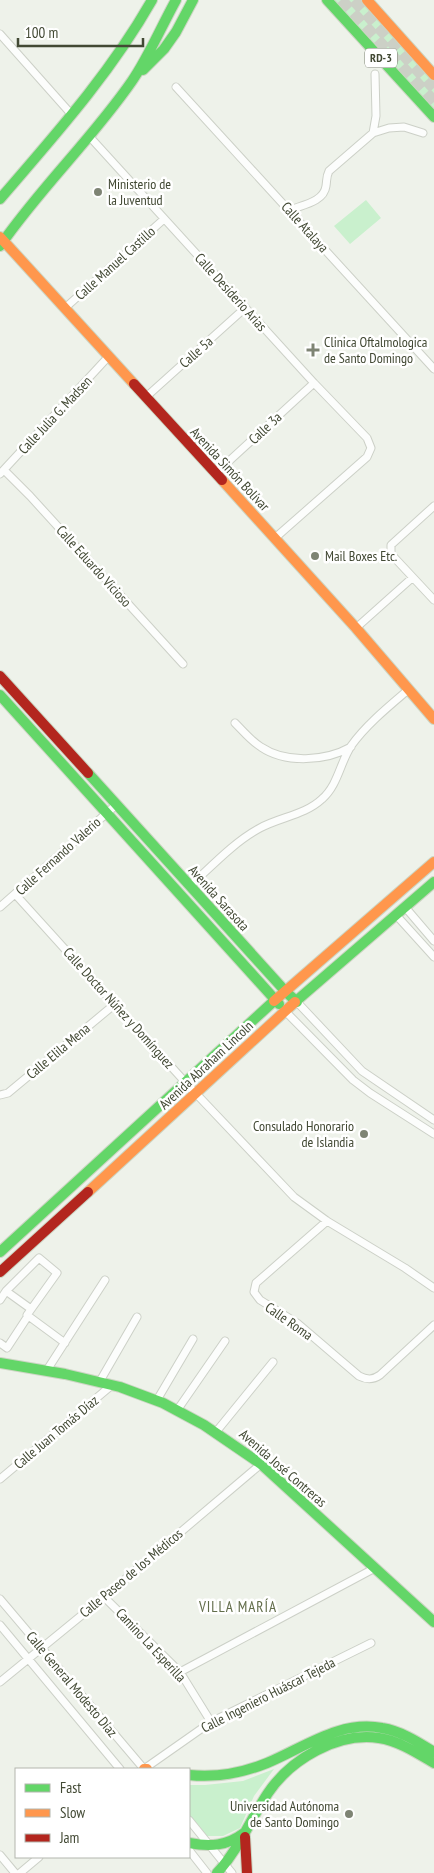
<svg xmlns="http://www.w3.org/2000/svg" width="434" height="1873" font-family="'PT Sans Narrow',sans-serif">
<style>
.green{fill:#c9f0cd}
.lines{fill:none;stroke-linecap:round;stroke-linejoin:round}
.highway-tunnel{stroke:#ccd0c6;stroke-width:12;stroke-dasharray:12 6;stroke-linecap:butt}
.street-casing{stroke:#ccd0c7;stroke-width:9}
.fast-casing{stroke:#ccd5c3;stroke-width:12}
.slow-casing{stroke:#ccd5c3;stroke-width:12}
.jam-casing{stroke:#ccd5c3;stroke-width:12}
.street{stroke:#fcfdfc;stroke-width:7}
.fast{stroke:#63d668;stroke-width:10}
.slow{stroke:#ff974d;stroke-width:10}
.jam{stroke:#b3261e;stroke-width:10}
.poi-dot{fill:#7e8474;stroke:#fff;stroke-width:2}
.labels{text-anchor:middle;stroke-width:5;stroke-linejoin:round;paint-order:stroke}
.shield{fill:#fff;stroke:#7b8071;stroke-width:1}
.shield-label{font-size:12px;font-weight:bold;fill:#424934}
.poi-label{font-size:14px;fill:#424934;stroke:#fff;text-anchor:start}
.street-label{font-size:14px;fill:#424934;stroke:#fff}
.neighbourhood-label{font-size:15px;letter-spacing:1px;fill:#626d4a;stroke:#fff}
</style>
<rect width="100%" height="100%" fill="#eef2ea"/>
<path class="green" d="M330,0H363L434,78V113Z
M366,200L381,218L350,244L334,226Z
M274,1769L254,1796L240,1828L223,1836H207L189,1815V1785H205L243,1781Z"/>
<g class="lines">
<path class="highway-tunnel" d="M341,0L434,102
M354,0L434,88"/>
<defs>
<path id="street" d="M0,34L72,115
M176,87L434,369
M373,133L376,116L375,74
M89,136L314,383L367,438L371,448L367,457L275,538
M290,210C302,205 324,202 326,186C327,180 326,177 329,171L373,133L389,128L404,127L423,133
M65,308L164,219
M146,397L245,308
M4,470L30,496L183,664
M216,473L314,383
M0,474L109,356
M434,506L391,545V554L434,600
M356,628L412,578
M235,723C243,731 251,741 261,747C286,764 326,761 351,747
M190,886C212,866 234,842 260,828C280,817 305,815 322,799C338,785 340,763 351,746C366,725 388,707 408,690
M15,894L186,1083L294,1197L327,1221L405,1268L434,1288
M0,907L116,805
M405,907L434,941
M396,915L434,957
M297,1002L362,1071L434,1120
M285,1011L353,1080L370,1093L434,1134
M0,1095L8,1093L115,1004
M327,1221L256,1283L254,1292L260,1300L297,1323L359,1376C367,1380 373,1380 380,1375L434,1325
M6,1291L39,1258L57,1273L27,1315L65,1343
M0,1300L6,1291L31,1309
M0,1343L7,1348L28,1316
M47,1370L105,1280
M100,1381L137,1317
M157,1400L193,1339
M178,1409L225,1341
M216,1432L273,1362
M0,1479L112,1385
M104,1597L180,1672L211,1722
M0,1599L144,1769
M0,1625L120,1769
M180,1672L375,1568
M0,1682L104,1597L261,1464
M144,1769L211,1722L371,1643
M189,1820L232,1873
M189,1850L207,1873
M0,1855L15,1873
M20,1873L39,1857"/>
<path id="fast" d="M327,0L434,117
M143,70L164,49L176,32L193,0
M0,199C55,135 110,74 152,0
M0,246C40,188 92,139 132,81C148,58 162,25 176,0
M0,695L279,1004
M88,773L286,992L297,1002
M295,1002L434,882
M0,1252L274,1001
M0,1363L65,1374L120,1387L163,1403L204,1425L261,1464L434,1622
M189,1775C216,1778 242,1773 267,1763C305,1747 340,1720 382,1728C401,1731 418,1742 434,1752
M189,1843C210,1847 227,1846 244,1833
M217,1873C239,1849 250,1820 268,1793C291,1759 337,1732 379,1738C399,1741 417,1753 434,1763"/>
<path id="slow" d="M367,0L434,75
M0,237L134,384
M222,480L356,628L434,719
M274,1001L434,862
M88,1192L295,1002
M144,1769H147"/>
<path id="jam" d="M134,384L222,480
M0,676L88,773
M0,1272L88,1192
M245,1837L247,1873"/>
</defs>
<use href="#street" class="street-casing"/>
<use href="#fast" class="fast-casing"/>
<use href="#slow" class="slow-casing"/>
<use href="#jam" class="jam-casing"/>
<use href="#street" class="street"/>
<use href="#fast" class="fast"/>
<use href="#slow" class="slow"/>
<use href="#jam" class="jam"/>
</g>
<g class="poi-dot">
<circle cx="98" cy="192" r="5"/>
<path d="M310.5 342.5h5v5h5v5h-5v5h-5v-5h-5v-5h5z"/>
<circle cx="315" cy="556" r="5"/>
<circle cx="364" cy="1134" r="5"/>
<circle cx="349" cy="1814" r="5"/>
</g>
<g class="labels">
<rect class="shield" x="365" y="48.5" width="32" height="19" rx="4"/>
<g class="shield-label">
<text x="381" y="62">RD-3</text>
</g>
<g class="poi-label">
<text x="108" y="189">Ministerio de<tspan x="108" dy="16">la Juventud</tspan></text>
<text x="324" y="347">Clinica Oftalmologica<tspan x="324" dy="16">de Santo Domingo</tspan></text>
<text x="325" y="561">Mail Boxes Etc.</text>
<text x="354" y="1131" text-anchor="end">Consulado Honorario<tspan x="354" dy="16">de Islandia</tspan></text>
<text x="339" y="1811" text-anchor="end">Universidad Autónoma<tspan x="339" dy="16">de Santo Domingo</tspan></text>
</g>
<g class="street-label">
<text transform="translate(305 227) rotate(48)" y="5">Calle Atalaya</text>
<text transform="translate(115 263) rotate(-42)" y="5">Calle Manuel Castillo</text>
<text transform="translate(231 292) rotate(48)" y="5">Calle Desiderio Arias</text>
<text transform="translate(196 352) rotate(-42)" y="5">Calle 5a</text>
<text transform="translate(55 415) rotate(-47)" y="5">Calle Julia G. Madsen</text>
<text transform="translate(265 428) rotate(-43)" y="5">Calle 3a</text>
<text transform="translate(230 469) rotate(47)" y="5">Avenida Simón Bolívar</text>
<text transform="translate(94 566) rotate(48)" y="5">Calle Eduardo Vicioso</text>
<text transform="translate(58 856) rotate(-42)" y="5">Calle Fernando Valerio</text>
<text transform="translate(219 898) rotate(48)" y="5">Avenida Sarasota</text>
<text transform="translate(119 1008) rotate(48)" y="5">Calle Doctor Núñez y Domínguez</text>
<text transform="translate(58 1051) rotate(-40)" y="5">Calle Elila Mena</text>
<text transform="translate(206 1065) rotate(-43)" y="5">Avenida Abraham Lincoln</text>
<text transform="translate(289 1321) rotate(35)" y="5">Calle Roma</text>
<text transform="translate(56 1432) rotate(-40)" y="5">Calle Juan Tomás Díaz</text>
<text transform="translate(283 1468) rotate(41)" y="5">Avenida José Contreras</text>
<text transform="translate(131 1573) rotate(-40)" y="5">Calle Paseo de los Médicos</text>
<text transform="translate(151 1645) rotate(47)" y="5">Camino La Esperilla</text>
<text transform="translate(72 1684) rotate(50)" y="5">Calle General Modesto Díaz</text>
<text transform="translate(268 1695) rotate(-27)" y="5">Calle Ingeniero Huáscar Tejeda</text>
</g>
<g class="neighbourhood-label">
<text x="238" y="1612">VILLA MARÍA</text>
</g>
</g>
<rect x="15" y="1768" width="175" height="90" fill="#ffffff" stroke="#b3b6ae"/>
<rect x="25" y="1784" width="25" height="8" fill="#63d668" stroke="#b3b6ae"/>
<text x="60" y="1793" font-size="15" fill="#424934">Fast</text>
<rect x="25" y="1809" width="25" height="8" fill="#ff974d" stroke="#b3b6ae"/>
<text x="60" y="1818" font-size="15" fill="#424934">Slow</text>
<rect x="25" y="1834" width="25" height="8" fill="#b3261e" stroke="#b3b6ae"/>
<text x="60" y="1843" font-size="15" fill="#424934">Jam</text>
<path d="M18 38v8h125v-8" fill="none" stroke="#424934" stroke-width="2.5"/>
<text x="25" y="38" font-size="15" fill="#424934" stroke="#ffffff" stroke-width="4" paint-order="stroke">100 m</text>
</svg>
